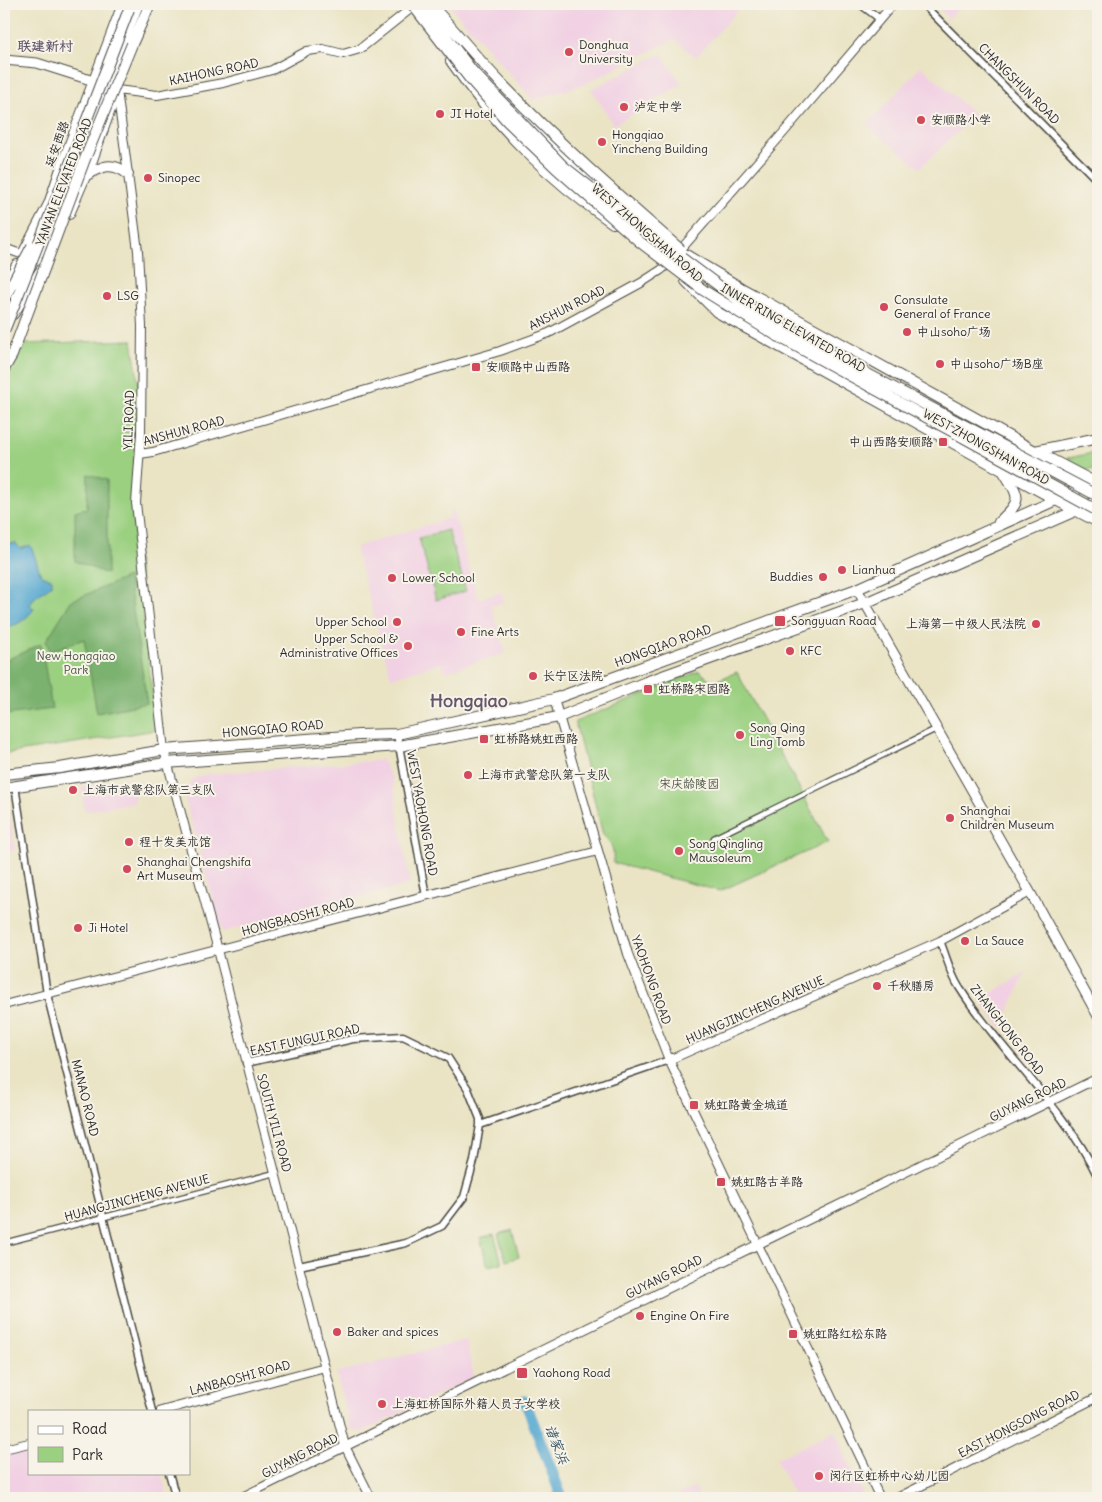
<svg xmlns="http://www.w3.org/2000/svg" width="1102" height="1502" font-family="Delius,'LXGW WenKai TC',sans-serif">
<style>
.built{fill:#f1d0e3}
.green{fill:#9bd081;stroke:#637e56}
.forest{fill:#7cb26f;stroke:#546e4d}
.water{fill:#54a7d0;stroke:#40697e}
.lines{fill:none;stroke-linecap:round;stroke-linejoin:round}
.river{stroke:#54a7d0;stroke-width:11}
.pedestrian-casing{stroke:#484742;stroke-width:7}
.minor-casing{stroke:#484742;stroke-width:9}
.tertiary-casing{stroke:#484742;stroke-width:10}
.secondary-casing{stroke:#484742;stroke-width:11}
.primary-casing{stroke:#484742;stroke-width:12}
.trunk-casing{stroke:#484742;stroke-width:12}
.pedestrian{stroke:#fff;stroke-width:4.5}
.minor{stroke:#fff;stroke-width:6}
.tertiary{stroke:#fff;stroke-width:8}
.secondary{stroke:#fff;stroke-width:9}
.primary{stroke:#fff;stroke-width:10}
.trunk{stroke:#fff;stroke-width:10}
.trunk-bridge-casing{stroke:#484742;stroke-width:12;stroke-linecap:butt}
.trunk-bridge{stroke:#fff;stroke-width:10}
.poi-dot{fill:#d1495b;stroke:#f7f3e8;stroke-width:2}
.labels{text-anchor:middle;stroke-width:4;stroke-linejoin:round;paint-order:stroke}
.poi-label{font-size:12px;fill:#2b2b2b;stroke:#f7f3e8;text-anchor:start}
.street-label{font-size:12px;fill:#2b2b2b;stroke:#f7f3e8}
.park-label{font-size:12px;fill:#475440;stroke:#f7f3e8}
.neighbourhood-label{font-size:14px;font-weight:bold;fill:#63576c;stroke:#f7f3e8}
.water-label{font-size:14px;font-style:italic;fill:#395665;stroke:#f7f3e8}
.district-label{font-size:18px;font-weight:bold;fill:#63576c;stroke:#f7f3e8}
</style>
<rect width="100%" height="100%" fill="#f7f3e8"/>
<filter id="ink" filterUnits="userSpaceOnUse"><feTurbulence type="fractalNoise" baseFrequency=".02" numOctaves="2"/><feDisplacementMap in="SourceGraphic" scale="10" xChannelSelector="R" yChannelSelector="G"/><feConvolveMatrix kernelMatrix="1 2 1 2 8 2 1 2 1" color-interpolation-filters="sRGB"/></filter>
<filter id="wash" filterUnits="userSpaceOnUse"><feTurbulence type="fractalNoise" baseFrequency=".0096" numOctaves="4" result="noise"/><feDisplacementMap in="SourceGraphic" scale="20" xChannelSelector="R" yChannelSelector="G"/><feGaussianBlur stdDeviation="1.12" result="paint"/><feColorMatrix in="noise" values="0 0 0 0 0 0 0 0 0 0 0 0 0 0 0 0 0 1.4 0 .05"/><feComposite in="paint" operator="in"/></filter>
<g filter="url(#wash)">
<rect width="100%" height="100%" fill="#eae4c5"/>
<path class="built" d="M448,4H743L696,57L674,39L585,84L533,100Z
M934,4H961L949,19Z
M661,54L682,84L614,125L591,89Z
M921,66L975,115L920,168L867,125Z
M453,510L478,599L501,592L504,602L491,606L506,653L445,672L441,663L391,678L355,547L450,518L448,511Z
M382,760L392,778L410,884L222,932L184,796L192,779L208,774Z
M131,778L135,802L85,811L81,786Z
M4,803L8,806L15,850L4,852Z
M1026,972L1001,1028L980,1000Z
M466,1340L474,1377L362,1432L351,1430L336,1373Z
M835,1431L862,1493L861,1498H795L776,1459Z
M29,1449V1473H161L168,1498H4V1455Z
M695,1487L700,1498H671Z"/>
<path class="green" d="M132,340L140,394L131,501L156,730L4,754V383L25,344Z
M1098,452V470L1079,469L1068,462V458Z
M448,530L466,591L436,600L419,538Z
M699,671L713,682L737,672L828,842L720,891L613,863C614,850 613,844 603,835L575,722Z
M512,1230L519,1257L506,1261L498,1234Z
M494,1234L502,1263L488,1266L480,1238Z"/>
<path class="forest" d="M88,474L107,480V574L75,561V511L87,508Z
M128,577L147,703L97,713L84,639L50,651L46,641L71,601Z
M41,644L52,709L4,715V661Z"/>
<path class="water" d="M4,537L8,544L16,543L20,549L30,545L33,551L41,575L52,579V585L35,597L30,605L34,609C25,620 18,626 4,627Z"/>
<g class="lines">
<path class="river" d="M525,1401L562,1498"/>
</g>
</g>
<g filter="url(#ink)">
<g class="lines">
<defs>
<path id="pedestrian" d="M714,838L936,729
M4,1243L275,1173"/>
<path id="minor" d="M860,4L880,19
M923,4L1098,181
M397,734L426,896
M15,786L47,994L152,1411
M940,941C946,955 950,973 959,987C1001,1053 1064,1106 1098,1177
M246,1063L353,1039L403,1036L448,1058L468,1089L480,1119V1125L474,1161L464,1197L442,1226L406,1243L299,1266
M480,1125L669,1060
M169,1473L176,1498"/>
<path id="tertiary" d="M4,248L46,263
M140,454L153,452L500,351L549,333L641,283L661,270L668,264L784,132L893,4
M554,699L628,954L669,1060L880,1498
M4,1005L598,851
M669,1060L940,941L1030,892
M161,1411L325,1367
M4,1449L29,1443
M240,1498L1098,1078
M371,1498L345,1446L218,950L164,750L136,503L141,433L142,326L138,251L117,90L157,95L223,83L272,70L307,51L323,49L343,54L360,49L414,6
M897,1498L1098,1397"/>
<path id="secondary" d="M4,60L37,63L100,83
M857,589L1030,892L1098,1016"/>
<path id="primary" d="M476,62C523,119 578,170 636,216
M85,176C102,166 112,161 128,174
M69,214L92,160L112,104
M676,249L741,288L1035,451L1098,484
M24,252L49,204L64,160L123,4
M40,252L67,189L138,4
M686,281L717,312L1056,500L1098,522
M4,288L17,265
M13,314L42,269
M1035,451L1098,438
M999,522C1022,500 1021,499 1004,472
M4,774L60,768L164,750L359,735L397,734L554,699L857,589L1056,500L1098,479
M4,788L166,763L399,746L559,717L646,682L865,603L1098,501"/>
<path id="trunk" d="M132,44L150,4
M451,61C497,127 547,178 613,223"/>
</defs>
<use href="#pedestrian" class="pedestrian-casing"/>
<use href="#minor" class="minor-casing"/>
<use href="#tertiary" class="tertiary-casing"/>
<use href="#secondary" class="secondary-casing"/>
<use href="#primary" class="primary-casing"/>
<use href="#trunk" class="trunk-casing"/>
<use href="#pedestrian" class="pedestrian"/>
<use href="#minor" class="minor"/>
<use href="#tertiary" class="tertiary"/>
<use href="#secondary" class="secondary"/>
<use href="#primary" class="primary"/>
<use href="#trunk" class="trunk"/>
<defs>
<path id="trunk-bridge" d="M412,4L470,79L508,122L556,168L640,242L703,290L774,334L1098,511
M421,4L473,72L563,166L655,238L742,303L772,323L807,342L1098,496
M432,6C455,31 477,58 500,82C557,142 619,196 681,250
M4,299L32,246
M4,331L64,179L129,9
M4,369L12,355L85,159L132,44"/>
</defs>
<use href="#trunk-bridge" class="trunk-bridge-casing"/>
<use href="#trunk-bridge" class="trunk-bridge"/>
</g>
</g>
<g class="poi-dot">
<circle cx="569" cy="52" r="5"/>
<circle cx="624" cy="107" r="5"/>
<circle cx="440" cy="114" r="5"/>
<circle cx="921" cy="120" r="5"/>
<circle cx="602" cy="142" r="5"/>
<circle cx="148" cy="178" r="5"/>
<circle cx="107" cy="296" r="5"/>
<circle cx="884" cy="307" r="5"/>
<circle cx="907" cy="332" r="5"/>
<circle cx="940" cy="364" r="5"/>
<rect x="471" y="362" width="10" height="10" rx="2.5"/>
<rect x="938" y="437" width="10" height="10" rx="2.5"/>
<circle cx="842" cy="570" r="5"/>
<circle cx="823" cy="577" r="5"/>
<circle cx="392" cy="578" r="5"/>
<rect x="774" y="615" width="12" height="12" rx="2.5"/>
<circle cx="397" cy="622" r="5"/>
<circle cx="1036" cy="624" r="5"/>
<circle cx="461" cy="632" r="5"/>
<circle cx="408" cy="646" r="5"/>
<circle cx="790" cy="651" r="5"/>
<circle cx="533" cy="676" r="5"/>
<rect x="643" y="684" width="10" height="10" rx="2.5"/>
<circle cx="740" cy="735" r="5"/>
<rect x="479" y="734" width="10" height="10" rx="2.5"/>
<circle cx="468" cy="775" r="5"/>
<circle cx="73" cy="790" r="5"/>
<circle cx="950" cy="818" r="5"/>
<circle cx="129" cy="842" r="5"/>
<circle cx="679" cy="851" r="5"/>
<circle cx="127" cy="869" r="5"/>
<circle cx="78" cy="928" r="5"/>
<circle cx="965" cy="941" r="5"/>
<circle cx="877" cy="986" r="5"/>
<rect x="689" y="1100" width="10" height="10" rx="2.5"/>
<rect x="716" y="1177" width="10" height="10" rx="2.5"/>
<circle cx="640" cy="1316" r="5"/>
<circle cx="337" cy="1332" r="5"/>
<rect x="788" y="1329" width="10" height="10" rx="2.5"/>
<rect x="516" y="1367" width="12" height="12" rx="2.5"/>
<circle cx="382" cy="1404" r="5"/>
<circle cx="819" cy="1476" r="5"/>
</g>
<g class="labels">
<g class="poi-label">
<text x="579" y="49">Donghua<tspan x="579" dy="14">University</tspan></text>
<text x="634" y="111">泸定中学</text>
<text x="450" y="118">JI Hotel</text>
<text x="931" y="124">安顺路小学</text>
<text x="612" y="139">Hongqiao<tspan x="612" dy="14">Yincheng Building</tspan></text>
<text x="158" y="182">Sinopec</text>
<text x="117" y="300">LSG</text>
<text x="894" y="304">Consulate<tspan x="894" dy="14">General of France</tspan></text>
<text x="917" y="336">中山soho广场</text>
<text x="950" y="368">中山soho广场B座</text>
<text x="486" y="371">安顺路中山西路</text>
<text x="933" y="446" text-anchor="end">中山西路安顺路</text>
<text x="852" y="574">Lianhua</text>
<text x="813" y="581" text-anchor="end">Buddies</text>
<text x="402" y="582">Lower School</text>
<text x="791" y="625">Songyuan Road</text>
<text x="387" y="626" text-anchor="end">Upper School</text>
<text x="1026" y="628" text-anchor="end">上海第一中级人民法院</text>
<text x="471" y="636">Fine Arts</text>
<text x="398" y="643" text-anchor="end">Upper School &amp;<tspan x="398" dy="14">Administrative Offices</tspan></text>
<text x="800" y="655">KFC</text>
<text x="543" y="680">长宁区法院</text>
<text x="658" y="693">虹桥路宋园路</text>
<text x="750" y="732">Song Qing<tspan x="750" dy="14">Ling Tomb</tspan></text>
<text x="494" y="743">虹桥路姚虹西路</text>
<text x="478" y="779">上海市武警总队第一支队</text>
<text x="83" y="794">上海市武警总队第三支队</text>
<text x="960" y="815">Shanghai<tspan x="960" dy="14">Children Museum</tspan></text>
<text x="139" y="846">程十发美术馆</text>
<text x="689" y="848">Song Qingling<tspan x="689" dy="14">Mausoleum</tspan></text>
<text x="137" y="866">Shanghai Chengshifa<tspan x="137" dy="14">Art Museum</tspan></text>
<text x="88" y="932">Ji Hotel</text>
<text x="975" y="945">La Sauce</text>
<text x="887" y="990">千秋膳房</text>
<text x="704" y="1109">姚虹路黄金城道</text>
<text x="731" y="1186">姚虹路古羊路</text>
<text x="650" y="1320">Engine On Fire</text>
<text x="347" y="1336">Baker and spices</text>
<text x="803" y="1338">姚虹路红松东路</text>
<text x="533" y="1377">Yaohong Road</text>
<text x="392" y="1408">上海虹桥国际外籍人员子女学校</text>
<text x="829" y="1480">闵行区虹桥中心幼儿园</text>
</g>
<g class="street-label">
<text transform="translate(214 72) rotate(-12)" y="4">KAIHONG ROAD</text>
<text transform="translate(1019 84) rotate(45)" y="4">CHANGSHUN ROAD</text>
<text transform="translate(57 144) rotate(-70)" y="4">延安西路</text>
<text transform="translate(64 182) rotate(-69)" y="4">YAN'AN ELEVATED ROAD</text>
<text transform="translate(647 233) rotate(41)" y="4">WEST ZHONGSHAN ROAD</text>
<text transform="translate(567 308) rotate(-27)" y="4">ANSHUN ROAD</text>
<text transform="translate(793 328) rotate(30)" y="4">INNER RING ELEVATED ROAD</text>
<text transform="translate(129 420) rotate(-88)" y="4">YILI ROAD</text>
<text transform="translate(184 431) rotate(-15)" y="4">ANSHUN ROAD</text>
<text transform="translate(986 447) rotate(29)" y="4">WEST ZHONGSHAN ROAD</text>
<text transform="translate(663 646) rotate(-20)" y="4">HONGQIAO ROAD</text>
<text transform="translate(273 729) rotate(-5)" y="4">HONGQIAO ROAD</text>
<text transform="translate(422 813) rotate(80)" y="4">WEST YAOHONG ROAD</text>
<text transform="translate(298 917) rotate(-15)" y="4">HONGBAOSHI ROAD</text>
<text transform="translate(651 980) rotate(70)" y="4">YAOHONG ROAD</text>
<text transform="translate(755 1010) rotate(-24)" y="4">HUANGJINCHENG AVENUE</text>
<text transform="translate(1007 1030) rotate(52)" y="4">ZHANGHONG ROAD</text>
<text transform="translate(305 1040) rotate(-12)" y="4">EAST FUNGUI ROAD</text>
<text transform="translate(85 1098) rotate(76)" y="4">MANAO ROAD</text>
<text transform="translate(1028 1100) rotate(-26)" y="4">GUYANG ROAD</text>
<text transform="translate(274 1123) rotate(75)" y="4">SOUTH YILI ROAD</text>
<text transform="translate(137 1198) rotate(-15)" y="4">HUANGJINCHENG AVENUE</text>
<text transform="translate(664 1277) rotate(-26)" y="4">GUYANG ROAD</text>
<text transform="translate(240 1378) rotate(-15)" y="4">LANBAOSHI ROAD</text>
<text transform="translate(1019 1424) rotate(-27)" y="4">EAST HONGSONG ROAD</text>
<text transform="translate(300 1456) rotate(-27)" y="4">GUYANG ROAD</text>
</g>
<g class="park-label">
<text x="76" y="660">New Hongqiao<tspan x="76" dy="14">Park</tspan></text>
<text x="689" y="788">宋庆龄陵园</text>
</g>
<g class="neighbourhood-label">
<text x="45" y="51">联建新村</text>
</g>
<g class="water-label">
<text transform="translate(557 1444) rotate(69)" y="5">诸家浜</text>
</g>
<g class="district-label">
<text x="469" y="707">Hongqiao</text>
</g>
</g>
<rect width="1102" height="1502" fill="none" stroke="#f7f3e8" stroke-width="20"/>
<rect x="28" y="1410" width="162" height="65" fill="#f7f3e8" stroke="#a5a39c"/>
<rect x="38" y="1426" width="25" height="8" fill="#ffffff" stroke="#a5a39c"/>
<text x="72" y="1434" font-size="15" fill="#2b2b2b">Road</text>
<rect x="38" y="1447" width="25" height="15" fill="#9bd081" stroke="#a5a39c"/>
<text x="72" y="1460" font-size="15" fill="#2b2b2b">Park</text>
</svg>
